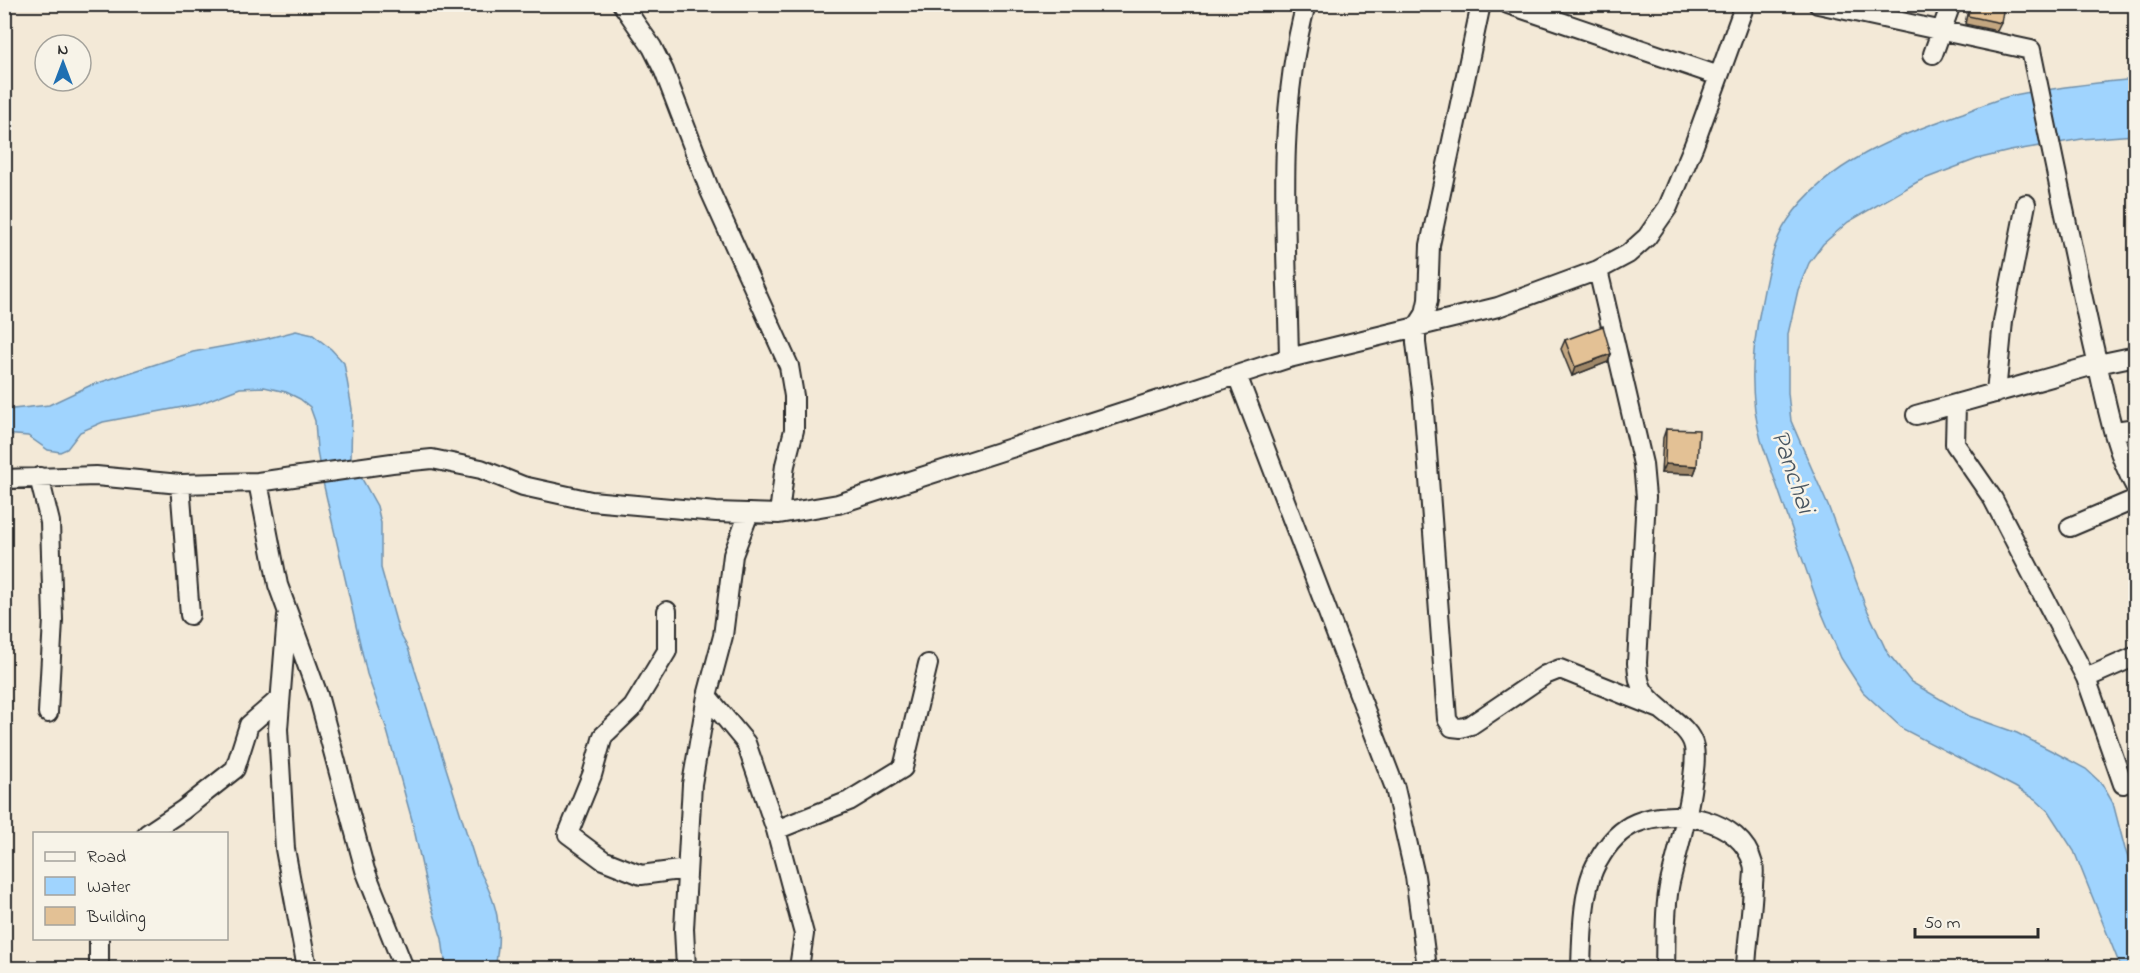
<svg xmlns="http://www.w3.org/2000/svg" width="2140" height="973" font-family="'Indie Flower',sans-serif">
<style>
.water{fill:#a0d4fe;stroke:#7190aa;stroke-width:1.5}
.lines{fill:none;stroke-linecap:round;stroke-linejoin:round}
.minor-casing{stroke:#2b2b2b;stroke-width:22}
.minor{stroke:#f7f3e8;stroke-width:18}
.wall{fill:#c3a680;stroke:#2b2b2b;stroke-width:1.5}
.shaded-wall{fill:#9f8768;stroke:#2b2b2b;stroke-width:1.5}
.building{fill:#e3c195;stroke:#2b2b2b;stroke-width:1.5}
.labels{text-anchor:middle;stroke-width:5;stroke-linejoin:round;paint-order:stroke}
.water-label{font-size:27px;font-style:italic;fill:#485560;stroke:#f7f3e8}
</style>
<rect width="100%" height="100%" fill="#f3e9d7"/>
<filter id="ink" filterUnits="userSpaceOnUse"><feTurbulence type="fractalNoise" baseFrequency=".0167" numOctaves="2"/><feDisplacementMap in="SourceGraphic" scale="12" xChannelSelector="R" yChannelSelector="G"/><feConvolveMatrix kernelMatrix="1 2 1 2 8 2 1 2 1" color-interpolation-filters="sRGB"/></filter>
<g filter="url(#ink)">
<path class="water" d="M2135,79V135L2082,139L2010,151L1977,159L1919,181L1848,222L1823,244L1809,263L1798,290L1788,334V393L1791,421L1829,508L1865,605L1887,652L1911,682L1969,716L2017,733L2056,753L2086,769L2102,784L2113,803L2125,849L2135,877V968H2121L2074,851L2048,811L2035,799L2015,787L1903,729L1863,692L1841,658L1818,604L1761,440C1749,396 1751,351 1761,306C1766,280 1772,242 1788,220C1827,162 1899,135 1963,113C1978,107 1994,100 2010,96C2021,93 2034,92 2046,90C2076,85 2105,82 2135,79Z
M296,331L313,335L331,349L344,363L352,409L351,459L377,506L381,523V568L399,632L408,648L477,866C498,904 503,926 495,968H446L442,939L429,898L412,820L386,727L367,674L320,469L317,450L315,421L310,407L300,399L286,392L264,387L240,388L199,404L103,422L80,432L67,449L60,452L48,450L28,436L5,434L4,410L49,405L89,386L193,352L265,339Z"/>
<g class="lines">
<defs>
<path id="minor" d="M622,4L652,47L664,71L710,191L789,366L794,396V430L785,465L779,514
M1481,4L1430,245L1428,300L1425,314L1416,328V343L1423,399L1447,719L1452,727L1461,728L1471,725L1545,675L1560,669L1660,709
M1508,4L1719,76
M1818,4L2031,50C2051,148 2071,246 2093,344C2104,390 2112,446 2136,488
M1933,54L1951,4
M1598,270L1643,464L1646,497L1637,663C1638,673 1638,682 1643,690C1655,711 1690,724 1694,747C1696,759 1694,771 1692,784C1688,817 1678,849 1670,882C1664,910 1666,940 1665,968
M1289,358C1287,240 1275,119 1306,4
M1237,375L1395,788L1415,876L1427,968
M1996,393L2003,321L2026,204
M1956,404L1955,444L1993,499L2086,678L2123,784
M1916,415L2098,364L2136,356
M2115,431L2136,428
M39,477L50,522L53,620L48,713
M4,479L96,476L180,484L258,482L392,463L432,459L481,469L523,486L591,501L716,512L779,514L838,504L1289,358L1498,307L1598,270L1628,254L1647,237L1668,207L1694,145L1745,4
M258,482L278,585L318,695L365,870L404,968
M180,484L190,615
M2070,527L2136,499
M667,611V651L633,707L603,736L592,775L568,834L603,860L641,875L687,869
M287,616L278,729L285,849L307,968
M2086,678L2136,656
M707,696L746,743L776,830L804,934L799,968
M776,830L849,801L903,768L928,664
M147,834L183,810L235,769L249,725L280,698
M99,938V968
M686,968L684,929L692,784L707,696L723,636L733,555L749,513
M1581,968C1582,939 1582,886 1598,861C1607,845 1619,830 1636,823C1674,807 1741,818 1753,864C1755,870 1753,879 1753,886C1752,914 1747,941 1746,968"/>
</defs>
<use href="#minor" class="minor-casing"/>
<use href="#minor" class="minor"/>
</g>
<path class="wall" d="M1969,4H1999L2001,23L1997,31L1965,24Z
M1565,340L1611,354L1608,362L1572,376L1561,349Z
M1666,429L1697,466L1694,474L1661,473L1663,438Z"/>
<path class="shaded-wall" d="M1611,354L1608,362L1572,376L1575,367Z
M1665,464L1697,466L1694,474L1661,473Z"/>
<path class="building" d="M1970,4L2004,5L2001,23L1968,16Z
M1603,326L1611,354L1575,367L1565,340Z
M1666,429L1699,430L1697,466L1665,464Z"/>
</g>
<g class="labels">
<g class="water-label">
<text transform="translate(1794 471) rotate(71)" y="9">Panchai</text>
</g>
</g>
<rect width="2140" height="973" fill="none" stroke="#f7f3e8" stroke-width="24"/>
<rect x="12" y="12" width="2116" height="949" fill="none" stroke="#2b2b2b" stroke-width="2" filter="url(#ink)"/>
<rect x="33" y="832" width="195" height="108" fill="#f7f3e8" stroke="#a5a39c" stroke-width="1.5"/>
<rect x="45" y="852" width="30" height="9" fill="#f7f3e8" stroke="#a5a39c" stroke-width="1.5"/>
<text x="87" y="862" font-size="18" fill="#2b2b2b">Road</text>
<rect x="45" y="877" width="30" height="18" fill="#a0d4fe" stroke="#a5a39c" stroke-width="1.5"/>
<text x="87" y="892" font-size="18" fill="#2b2b2b">Water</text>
<rect x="45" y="907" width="30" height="18" fill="#e3c195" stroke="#a5a39c" stroke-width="1.5"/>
<text x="87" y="922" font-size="18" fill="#2b2b2b">Building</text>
<g transform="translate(63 63)"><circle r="28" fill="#f7f3e8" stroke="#a5a39c" stroke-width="1.5"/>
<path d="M0-4.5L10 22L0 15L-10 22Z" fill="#1f6fb2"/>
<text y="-9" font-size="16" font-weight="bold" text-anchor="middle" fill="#2b2b2b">N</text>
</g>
<path d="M1915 928v9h123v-9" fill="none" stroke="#2b2b2b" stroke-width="3"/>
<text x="1924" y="928" font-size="18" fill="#2b2b2b" stroke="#f7f3e8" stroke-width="4.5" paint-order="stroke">50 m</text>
</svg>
